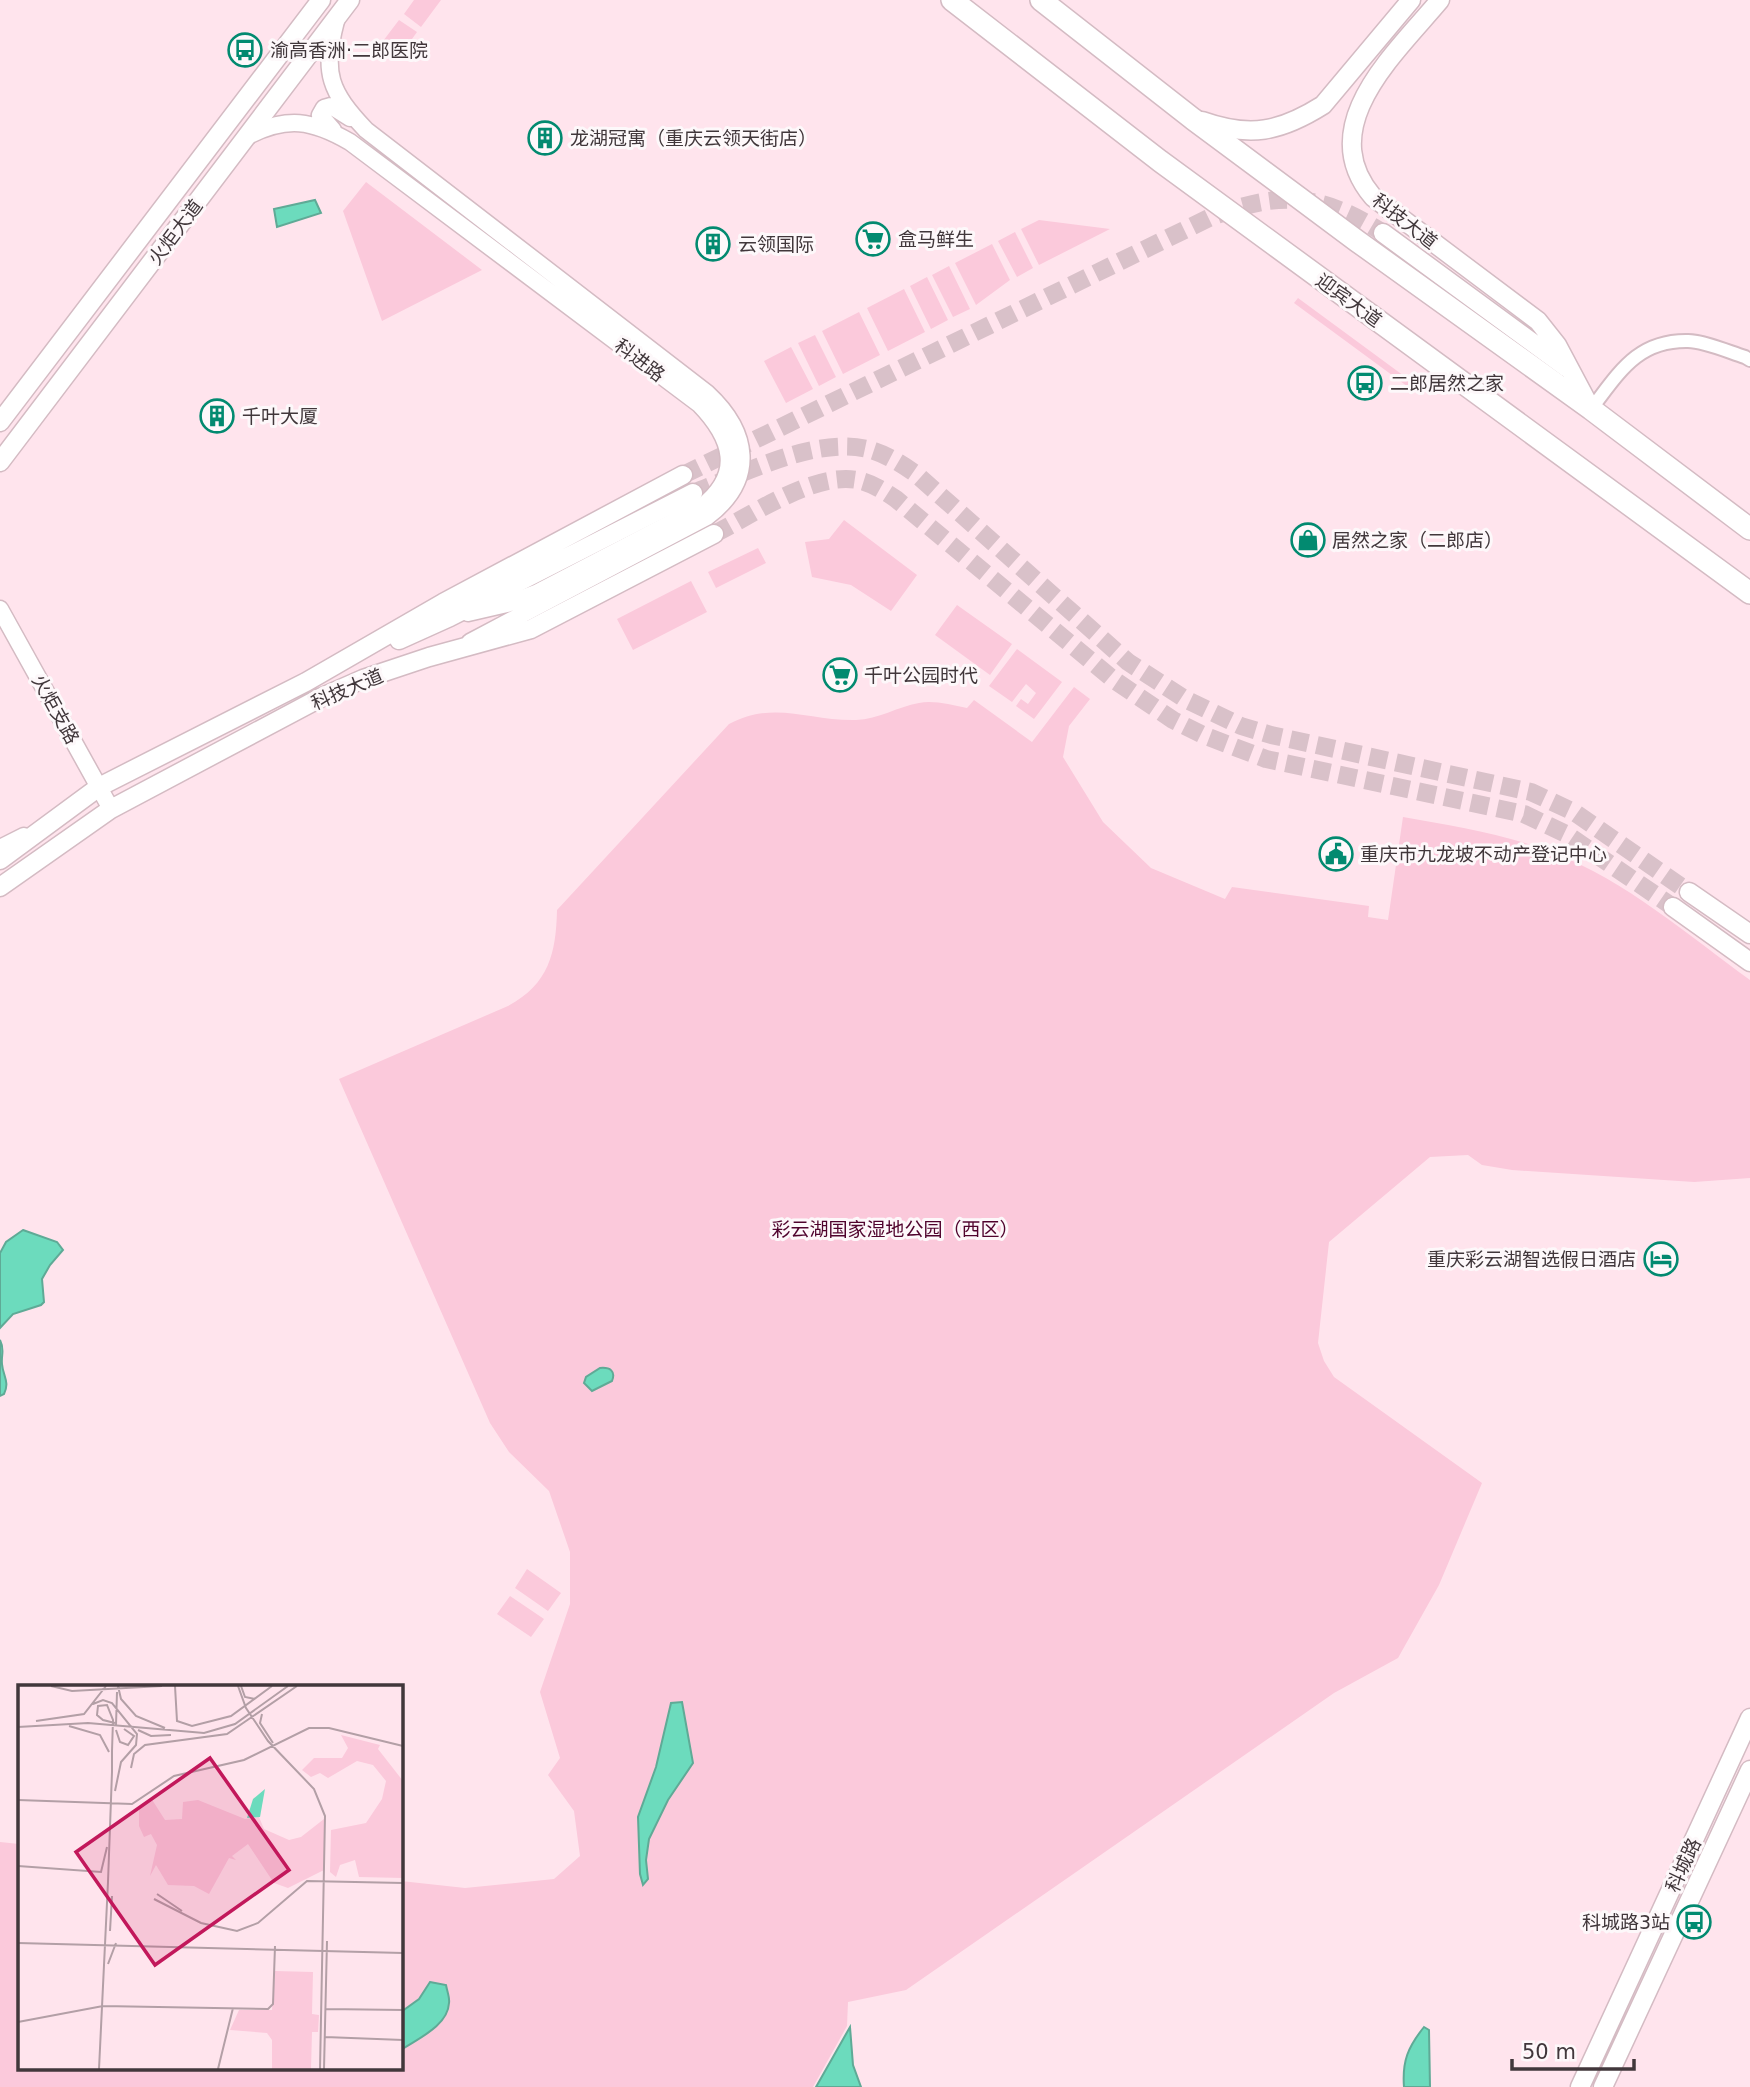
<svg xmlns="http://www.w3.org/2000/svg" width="1750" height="2087" font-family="'DejaVu Sans','Noto Sans SC',sans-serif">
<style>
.green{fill:#fbc9db}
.water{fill:#6cdbbd;stroke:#5faa96;stroke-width:2}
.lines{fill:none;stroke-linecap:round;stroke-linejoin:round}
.secondary-tunnel{stroke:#d9c1c9;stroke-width:18;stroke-dasharray:18 9;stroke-linecap:butt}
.minor-casing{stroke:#d4bbc3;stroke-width:16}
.tertiary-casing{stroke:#d4bbc3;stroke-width:19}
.secondary-casing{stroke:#d4bbc3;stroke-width:21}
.trunk-casing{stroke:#d4bbc3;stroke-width:24}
.minor{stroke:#fff;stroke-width:12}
.tertiary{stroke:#fff;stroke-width:16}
.secondary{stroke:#fff;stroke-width:18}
.trunk{stroke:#fff;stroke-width:21}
.labels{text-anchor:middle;stroke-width:6;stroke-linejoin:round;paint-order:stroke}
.poi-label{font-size:19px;fill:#41373b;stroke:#fdf8fa;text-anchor:start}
.street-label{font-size:19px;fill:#41373b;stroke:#fdf8fa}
.park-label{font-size:19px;fill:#50032d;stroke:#fdf8fa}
.inset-road{fill:none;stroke:#b39fa6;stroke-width:2}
.view{fill:#c2185b;fill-opacity:0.15;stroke:#c2185b;stroke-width:3.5}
.inset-edge{fill:none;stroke:#41373b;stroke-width:3.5}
</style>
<rect width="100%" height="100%" fill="#ffe4ed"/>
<path class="green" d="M414,0H441L421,27L404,14Z
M399,20L417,32L412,39L414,52L382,57L380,45Z
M366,182L482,270L382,321L343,211Z
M1039,220L1110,229L1039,265L1021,229Z
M1015,232L1033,268L1017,277L998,241Z
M992,244L1010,280L976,305L955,263Z
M949,266L970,309L953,317L932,275Z
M927,277L948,320L931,329L910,286Z
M904,289L925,332L888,351L867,308Z
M1298,298L1419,387L1415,392L1294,303Z
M859,312L880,355L843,374L822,331Z
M815,335L836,377L819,386L798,343Z
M791,347L813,389L786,403L764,361Z
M844,520L917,575L891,611L851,585L812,577L805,542L829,539Z
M758,548L766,563L716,588L708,572Z
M691,581L707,612L633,650L617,619Z
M957,605L1012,644L990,675L935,635Z
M1017,649L1062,682L1034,719L1016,706L1021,699L1028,704L1036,693L1026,684L1012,702L989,686Z
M1074,687L1090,699L1069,726L1063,757L1103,822L1151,868L1225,899L1232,887L1369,906L1368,917L1388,920L1403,817C1454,826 1505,834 1554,853C1626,881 1688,935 1750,980V1178L1694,1182L1512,1170L1482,1165L1468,1155L1430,1157L1329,1242L1318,1343L1324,1361L1334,1377L1482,1483L1439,1585L1398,1658L1334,1693L906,1990L848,2002L847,2026L813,2087H0V1842L19,1844V2068H401V1881L465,1888L554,1879L580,1856L574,1811L548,1775L560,1758L540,1692L570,1604V1552L549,1491L509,1452L490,1423L339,1079L508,1006C549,984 556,953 557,910L729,724C775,700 808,721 856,720C879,719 897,707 919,703C934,700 951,705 967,708L974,700L1032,742Z
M527,1569L561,1593L548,1611L515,1588Z
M510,1596L544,1619L531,1637L497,1614Z"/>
<path class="water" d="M315,200L321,213L277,227L274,209Z
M23,1230L57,1242L63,1250L50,1265L42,1279L44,1302L41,1305L13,1314L0,1328V1253L6,1242Z
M0,1340C5,1350 1,1354 2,1364C3,1376 10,1382 4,1394L0,1396Z
M600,1368C610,1367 616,1371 612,1381L592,1391L584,1383L586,1377Z
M682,1702L693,1763L668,1800L649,1839L646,1860L648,1879L643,1885L640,1874L638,1817L656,1767L671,1703Z
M430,1982L446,1985C447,1991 450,1998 449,2003C448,2026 417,2039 401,2050V2012L419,1999Z
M850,2027L853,2065L861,2087H816Z
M1424,2027L1429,2030L1430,2087H1404C1402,2061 1408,2047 1424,2027Z"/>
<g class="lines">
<path class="secondary-tunnel" d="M683,475L1209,218C1278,191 1319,192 1383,233
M693,493C743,474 821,433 874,451C889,456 903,465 916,474L1128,662L1185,699L1241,726L1271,735L1531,792L1574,812L1689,892
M714,534C752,515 814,472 857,480C872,483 884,491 896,499L1114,680L1173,720L1203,735L1266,759L1524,814L1566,834L1673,907"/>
<defs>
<path id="minor" d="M1591,409C1619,373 1637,340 1688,341C1704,341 1729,352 1745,357L1750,360"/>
<path id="tertiary" d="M336,21C322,73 330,92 366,130L707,393C749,432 757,479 707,517L470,642
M333,130L320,115L324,108L331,106L350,118
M248,136C287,116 312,120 350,142L699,404C732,438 744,474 701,507L536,593L507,604L468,613
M0,609L111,809
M0,848L24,836"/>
<path id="secondary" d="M1440,0C1395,54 1313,126 1373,197L1538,321L1557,345L1591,409
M1202,121C1250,138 1280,132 1323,105L1411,0
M1383,233L1567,368
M0,422L321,0
M0,462L350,0
M399,640L450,617L693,493
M0,860L99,787L306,682L443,603L683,475
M0,887L111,809L322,697L363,679L429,657L531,629L714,534
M1689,892L1750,934
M1673,907L1750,962
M1580,2087L1750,1718
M1603,2087L1750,1770"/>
<path id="trunk" d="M952,0L1160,161L1750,593
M1041,0L1193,119L1357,241L1591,409L1750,529"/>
</defs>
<use href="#minor" class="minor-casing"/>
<use href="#tertiary" class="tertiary-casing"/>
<use href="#secondary" class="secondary-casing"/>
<use href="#trunk" class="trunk-casing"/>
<use href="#minor" class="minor"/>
<use href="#tertiary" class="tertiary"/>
<use href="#secondary" class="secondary"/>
<use href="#trunk" class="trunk"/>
</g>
<defs>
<symbol id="bus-ring" viewBox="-11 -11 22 22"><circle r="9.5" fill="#fdf8fa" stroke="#028a70" stroke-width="1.5"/><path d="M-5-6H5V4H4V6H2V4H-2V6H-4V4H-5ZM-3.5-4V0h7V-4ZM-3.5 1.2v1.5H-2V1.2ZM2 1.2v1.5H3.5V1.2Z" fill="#028a70"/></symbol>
<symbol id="building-ring" viewBox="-11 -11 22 22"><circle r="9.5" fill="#fdf8fa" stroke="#028a70" stroke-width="1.5"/><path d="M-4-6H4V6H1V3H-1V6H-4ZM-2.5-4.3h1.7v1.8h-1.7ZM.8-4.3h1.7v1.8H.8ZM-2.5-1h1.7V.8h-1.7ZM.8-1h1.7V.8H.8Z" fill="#028a70"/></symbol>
<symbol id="supermarket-ring" viewBox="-11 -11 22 22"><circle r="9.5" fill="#fdf8fa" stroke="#028a70" stroke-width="1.5"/><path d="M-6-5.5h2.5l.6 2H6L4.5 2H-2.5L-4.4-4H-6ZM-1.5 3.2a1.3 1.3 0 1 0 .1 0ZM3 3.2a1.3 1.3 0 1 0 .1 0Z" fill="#028a70"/></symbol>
<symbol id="shop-ring" viewBox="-11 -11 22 22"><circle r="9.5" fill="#fdf8fa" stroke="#028a70" stroke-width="1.5"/><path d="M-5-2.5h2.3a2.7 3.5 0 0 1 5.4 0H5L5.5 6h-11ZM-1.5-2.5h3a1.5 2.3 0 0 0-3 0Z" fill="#028a70"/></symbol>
<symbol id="civic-ring" viewBox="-11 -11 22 22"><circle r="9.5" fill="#fdf8fa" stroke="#028a70" stroke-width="1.5"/><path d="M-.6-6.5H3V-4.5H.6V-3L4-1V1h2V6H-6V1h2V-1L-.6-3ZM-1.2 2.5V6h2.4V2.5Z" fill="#028a70"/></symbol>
<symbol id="hotel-ring" viewBox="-11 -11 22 22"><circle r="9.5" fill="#fdf8fa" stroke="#028a70" stroke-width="1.5"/><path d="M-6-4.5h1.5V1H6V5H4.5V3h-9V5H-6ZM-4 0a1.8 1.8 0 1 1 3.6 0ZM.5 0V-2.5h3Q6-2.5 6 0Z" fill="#028a70"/></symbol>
</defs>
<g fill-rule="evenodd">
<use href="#bus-ring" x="226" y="31" width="38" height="38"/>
<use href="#building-ring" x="526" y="119" width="38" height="38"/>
<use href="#supermarket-ring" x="854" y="220" width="38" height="38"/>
<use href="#building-ring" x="694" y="225" width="38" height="38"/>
<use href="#bus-ring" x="1346" y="364" width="38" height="38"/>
<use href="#building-ring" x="198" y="397" width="38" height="38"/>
<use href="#shop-ring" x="1289" y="521" width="38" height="38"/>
<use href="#supermarket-ring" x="821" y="656" width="38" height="38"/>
<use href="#civic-ring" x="1317" y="835" width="38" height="38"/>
<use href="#hotel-ring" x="1642" y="1240" width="38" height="38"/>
<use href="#bus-ring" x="1675" y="1903" width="38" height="38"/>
</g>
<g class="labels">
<g class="poi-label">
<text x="270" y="57">渝高香洲‧二郎医院</text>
<text x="570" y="145">龙湖冠寓（重庆云领天街店）</text>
<text x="898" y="246">盒马鲜生</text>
<text x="738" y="251">云领国际</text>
<text x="1390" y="390">二郎居然之家</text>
<text x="242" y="423">千叶大厦</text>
<text x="1332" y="547">居然之家（二郎店）</text>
<text x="864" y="682">千叶公园时代</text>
<text x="1360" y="861">重庆市九龙坡不动产登记中心</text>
<text x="1636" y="1266" text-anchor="end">重庆彩云湖智选假日酒店</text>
<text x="1670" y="1929" text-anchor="end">科城路3站</text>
</g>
<g class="street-label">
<text transform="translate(1405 221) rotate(38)" y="7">科技大道</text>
<text transform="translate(175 232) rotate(-53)" y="7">火炬大道</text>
<text transform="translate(1349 300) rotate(36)" y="7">迎宾大道</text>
<text transform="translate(640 360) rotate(37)" y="7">科进路</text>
<text transform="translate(347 689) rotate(-23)" y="7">科技大道</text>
<text transform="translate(56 709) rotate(61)" y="7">火炬支路</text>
<text transform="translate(1683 1865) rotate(-65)" y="7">科城路</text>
</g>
<g class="park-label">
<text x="895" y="1236">彩云湖国家湿地公园（西区）</text>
</g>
</g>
<g transform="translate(18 1685)">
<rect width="385" height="385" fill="#ffe4ed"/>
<path d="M323,50L362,60L360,64L385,96V193L341,192L337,175L322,180L318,192L312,187L313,145L348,138L364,114L368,96L355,80L339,76L310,93L302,88L293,92L284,85L296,73H324L330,63ZM133,113L147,135L164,134L165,117L180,115L227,134L241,132L246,144L271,155L283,152L306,134V185L270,203L256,198L230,159L214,171L218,175L211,173L191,209L176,201L150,200L138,180L132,191L139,160L133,149L126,152L121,141V121ZM257,286L295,287L294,329L301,330L300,347H294L293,384H254V355L249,348L212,345L221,325H254Z" fill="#fbc9db"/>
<path d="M247,104L242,132L229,133L235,114Z" fill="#6cdbbd"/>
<path class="inset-road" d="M33,1L54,6L144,1M100,1L103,14L118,31L147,43M157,1L159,36L174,41L213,31L254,1M220,1L228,23L250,56L296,104L307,131L302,384M223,1L227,12L237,14M75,19L85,15L94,18L119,49L118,60L103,77L97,106M244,29L242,38L255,58M18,36L66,29L88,1M98,40L99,7M51,41L82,50L91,67M0,42L70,38L186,48L217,39L270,1M98,45L102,57L110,60L116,51L106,44M120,45L133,51L153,50M113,83L116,69L127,60L209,49L279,1M0,115L114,119L156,91L226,75L291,43H311L385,61M0,181L83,187L89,162M139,209L164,226M136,214L183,238L219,246L240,238L289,196L385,198M92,246L94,211M0,258L385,268M90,279L98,258M308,324L385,325M0,337L85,321L250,324L255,319L257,261M307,352L385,355M81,384L90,197L94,87V66L95,35L89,20L80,21L79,30L85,35L97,38M200,384L215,323M306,384L309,256"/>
<path class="view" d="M192,73L271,185L137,280L58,167Z"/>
<rect width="385" height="385" class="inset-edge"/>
</g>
<path d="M1512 2059v10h122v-10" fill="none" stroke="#41373b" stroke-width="3.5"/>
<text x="1522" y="2059" font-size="21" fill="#41373b" stroke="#fdf8fa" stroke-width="5" paint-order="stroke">50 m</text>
</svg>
